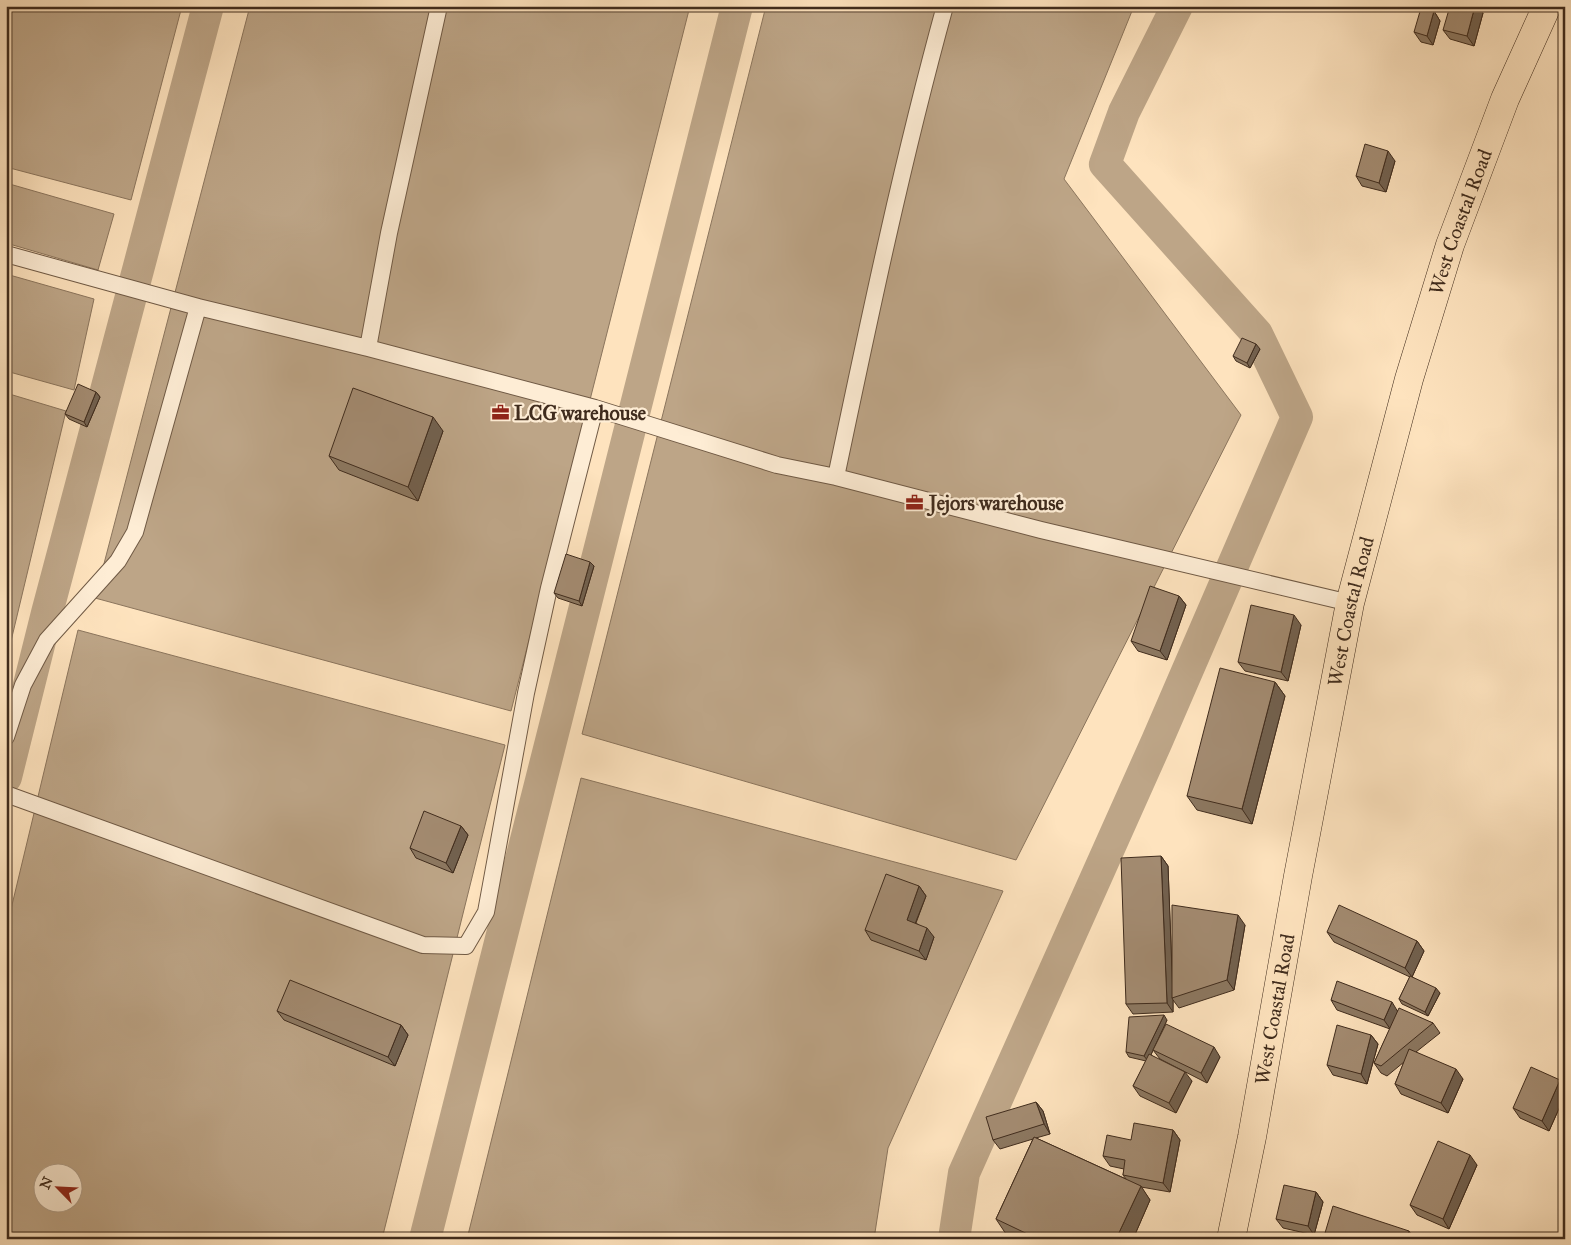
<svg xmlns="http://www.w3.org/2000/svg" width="1571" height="1245" font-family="'IM FELL Great Primer',serif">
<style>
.water{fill:#bda587;stroke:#8b755d;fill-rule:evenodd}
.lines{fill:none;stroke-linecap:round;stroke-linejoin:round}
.canal{stroke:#bda587;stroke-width:32}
.service-casing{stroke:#705a45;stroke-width:18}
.primary-casing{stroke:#402c1d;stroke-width:29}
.service{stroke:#feedd5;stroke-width:16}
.primary{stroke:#fee3be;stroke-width:28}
.wall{fill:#8c7861;stroke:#402c1d}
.shaded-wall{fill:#72614f;stroke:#402c1d}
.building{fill:#a38b71;stroke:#402c1d}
.labels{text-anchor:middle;stroke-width:4.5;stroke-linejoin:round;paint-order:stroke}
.street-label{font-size:20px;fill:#402c1d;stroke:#feedd5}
.poi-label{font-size:20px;font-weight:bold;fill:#402c1d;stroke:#feedd5;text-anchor:start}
</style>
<rect width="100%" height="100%" fill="#fee3be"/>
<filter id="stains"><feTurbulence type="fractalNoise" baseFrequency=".004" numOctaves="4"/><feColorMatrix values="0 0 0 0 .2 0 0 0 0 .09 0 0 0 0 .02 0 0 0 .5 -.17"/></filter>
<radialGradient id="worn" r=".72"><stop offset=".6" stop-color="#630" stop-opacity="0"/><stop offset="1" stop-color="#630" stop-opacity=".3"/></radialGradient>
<path class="water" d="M6,6H182L131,200L6,167Z
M250,6H690L511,711L95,598Z
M766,6H1134L1064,179L1241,415L1016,860L582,734Z
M6,183L114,214L98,270L6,243Z
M6,274L94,299L74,390L6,371Z
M6,393L66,411L6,662Z
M78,630L505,745L382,1239H6V930ZM42,1172H72V1202H42Z
M581,778L1003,891L888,1148L874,1239H467Z"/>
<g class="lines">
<path class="canal" d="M6,777L47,613L208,6
M425,1239L737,6
M954,1239L964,1173L1157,741L1297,417L1257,334L1105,164L1124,112L1177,6"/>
<defs>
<path id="service" d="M6,254L198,307L368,348L595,408L777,465L836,477L1041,530L1350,603
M368,348L389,233L439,6
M836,477C869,320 902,162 945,6
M6,737L23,685L47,640L118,561L135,532L198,307
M6,794L423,945L466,946L486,912L526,693L549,588L595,408"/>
<g id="primary">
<path id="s1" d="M1231,1239L1252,1137L1298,876L1350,603L1409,379L1450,245L1505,99L1547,6"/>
</g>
</defs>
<use href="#service" class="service-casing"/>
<use href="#primary" class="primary-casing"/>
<use href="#service" class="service"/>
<use href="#primary" class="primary"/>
</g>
<path class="wall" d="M1434,11L1440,21L1433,45L1421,42L1414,32Z
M1483,13L1474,46L1450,39L1443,30Z
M1395,161L1386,192L1362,186L1356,176Z
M1260,349L1250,368L1236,361L1233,356Z
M96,392L100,397L87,427L69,419L65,414Z
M443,431L418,501L339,470L329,456Z
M594,566L582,606L558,598L554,593Z
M1179,596L1186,605L1167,660L1138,651L1131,641Z
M1301,625L1288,681L1245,671L1238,662Z
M1275,682L1285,696L1252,824L1197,810L1187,796Z
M461,826L468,835L453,873L416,858L410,848Z
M1161,856L1168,866L1172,974L1245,925L1234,990L1179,1008L1173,1000V1012L1133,1014L1126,1004Z
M919,886L926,896L916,923L934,937L926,960L871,940L865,930Z
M1327,932L1417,941L1424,951L1412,977L1440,993L1428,1016L1402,1004L1399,999L1410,977L1334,942Z
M1331,1000L1398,1011L1433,1023L1440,1033L1416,1052L1463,1079L1448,1113L1401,1094L1395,1084L1404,1062L1387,1076L1381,1073L1374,1063L1390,1029L1337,1010Z
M277,1011L401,1025L408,1035L395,1066L284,1020Z
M1167,1020L1156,1043L1220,1057L1207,1083L1160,1059L1153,1050L1151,1055L1192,1081L1176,1113L1140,1096L1133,1086L1146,1061L1129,1057L1126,1052Z
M1371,1035L1378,1044L1367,1084L1333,1075L1327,1065Z
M1560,1080L1565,1086V1095L1549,1131L1520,1118L1513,1108Z
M1036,1102L1043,1111L1050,1134L1036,1138L1126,1179L1123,1175L1124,1169L1110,1166L1103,1156L1131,1140L1173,1130L1180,1140L1170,1192L1141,1187L1150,1200L1133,1239H1017L1006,1234L996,1219L1033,1139L1000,1149L993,1140Z
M1477,1165L1449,1229L1417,1215L1410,1205Z
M1316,1192L1323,1202L1314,1235L1283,1228L1276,1219Z
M1325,1233L1414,1239H1329Z"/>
<path class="shaded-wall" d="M1475,6H1479L1483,13L1474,46L1467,36Z
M1434,11L1440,21L1433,45L1427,36Z
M1388,151L1395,161L1386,192L1379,183Z
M1256,344L1260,349L1250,368L1247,363Z
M96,392L100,397L87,427L84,422Z
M433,417L443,431L418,501L408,487Z
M590,562L594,566L582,606L579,601Z
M1179,596L1186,605L1167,660L1160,651Z
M1294,615L1301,625L1288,681L1281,672Z
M1275,682L1285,696L1252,824L1242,809Z
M461,826L468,835L453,873L446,863Z
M1161,856L1168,866L1173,998H1172L1173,1000V1012L1167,1003Z
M919,886L926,896L913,929L907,920Z
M1238,915L1245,925L1234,990L1227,980Z
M927,928L934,937L926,960L919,951Z
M1417,941L1424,951L1412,977L1405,968Z
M1436,988L1440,993L1428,1016L1425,1012Z
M1392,1002L1398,1012L1391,1030L1384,1020Z
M1164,1015L1167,1020L1148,1061L1144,1056Z
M401,1025L408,1035L395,1066L388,1057Z
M1371,1035L1378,1044L1367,1084L1361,1074Z
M1214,1047L1220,1057L1207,1083L1201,1073Z
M1456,1069L1463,1079L1448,1113L1441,1103Z
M1185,1072L1192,1081L1176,1113L1169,1103Z
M1560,1080L1565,1086V1095L1549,1131L1542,1121Z
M1036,1102L1043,1111L1050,1134L1044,1124Z
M1173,1130L1180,1140L1170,1192L1163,1183Z
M1470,1155L1477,1165L1449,1229L1443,1219Z
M1141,1186L1150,1200L1133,1239H1116Z
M1316,1192L1323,1202L1314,1235L1308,1226Z
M1409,1231L1414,1239H1406Z"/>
<path class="building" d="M1450,6H1475L1467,36L1443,30Z
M1421,8L1434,11L1427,36L1414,32Z
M1365,144L1388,151L1379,183L1356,176Z
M1242,338L1256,344L1247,363L1233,356Z
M78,384L96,392L84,422L65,414Z
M353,388L433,417L408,487L329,456Z
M566,554L590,562L579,601L554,593Z
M1150,586L1179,596L1160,651L1131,641Z
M1251,605L1294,615L1281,672L1238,662Z
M1220,668L1275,682L1242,809L1187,796Z
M424,811L461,826L446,863L410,848Z
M1161,856L1167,1003L1126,1004L1121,858Z
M886,874L919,886L907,920L927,928L919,951L865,930Z
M1172,905L1238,915L1227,980L1172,998Z
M1339,905L1417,941L1405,968L1327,932Z
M1410,976L1436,988L1425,1012L1399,999Z
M290,980L401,1025L388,1057L277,1011Z
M1337,981L1392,1002L1384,1020L1331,1000Z
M1399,1008L1433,1023L1381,1066L1374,1063Z
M1164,1015L1144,1056L1126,1052L1129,1017Z
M1166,1024L1214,1047L1201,1073L1153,1050Z
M1337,1025L1371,1035L1361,1074L1327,1065Z
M1409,1049L1456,1069L1441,1103L1395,1084Z
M1149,1054L1185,1072L1169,1103L1133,1086Z
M1531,1067L1560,1080L1542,1121L1513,1108Z
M1036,1102L1044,1124L993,1140L986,1117Z
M1134,1123L1173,1130L1163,1183L1123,1175L1125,1160L1103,1156L1107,1135L1131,1140Z
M1034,1137L1141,1186L1116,1239H1038L996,1219Z
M1438,1141L1470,1155L1443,1219L1410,1205Z
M1284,1185L1316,1192L1308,1226L1276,1219Z
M1333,1206L1409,1231L1406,1239H1341L1325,1233Z"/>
<defs>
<symbol id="office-bare" viewBox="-9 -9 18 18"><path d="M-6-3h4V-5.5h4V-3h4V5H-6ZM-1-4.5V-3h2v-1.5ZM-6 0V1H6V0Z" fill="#8f2418" stroke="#feedd5" stroke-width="2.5" paint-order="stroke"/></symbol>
</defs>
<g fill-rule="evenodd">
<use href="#office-bare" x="488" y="400" width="25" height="25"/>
<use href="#office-bare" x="902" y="490" width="25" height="25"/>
</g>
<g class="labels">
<g class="street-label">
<text dy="7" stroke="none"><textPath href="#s1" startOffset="1044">West Coastal Road</textPath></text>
<text dy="7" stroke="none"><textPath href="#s1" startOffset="639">West Coastal Road</textPath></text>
<text dy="7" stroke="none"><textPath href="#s1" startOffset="234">West Coastal Road</textPath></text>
</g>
<g class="poi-label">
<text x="514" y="420">LCG warehouse</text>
<text x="929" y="510">Jejors warehouse</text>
</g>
</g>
<rect width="1571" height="1245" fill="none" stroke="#fee3be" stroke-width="25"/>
<rect x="8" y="8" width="1556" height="1230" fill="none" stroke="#402c1d" stroke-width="2.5"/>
<rect x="12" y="12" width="1546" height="1220" fill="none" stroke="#402c1d"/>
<g transform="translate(58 1188) rotate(294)"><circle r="24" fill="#feedd5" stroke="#b2a08b"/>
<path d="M0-4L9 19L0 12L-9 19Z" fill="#8f2418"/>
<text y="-8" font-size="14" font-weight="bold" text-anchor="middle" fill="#402c1d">N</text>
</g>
<rect width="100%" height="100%" filter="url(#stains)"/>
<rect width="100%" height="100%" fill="url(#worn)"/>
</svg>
